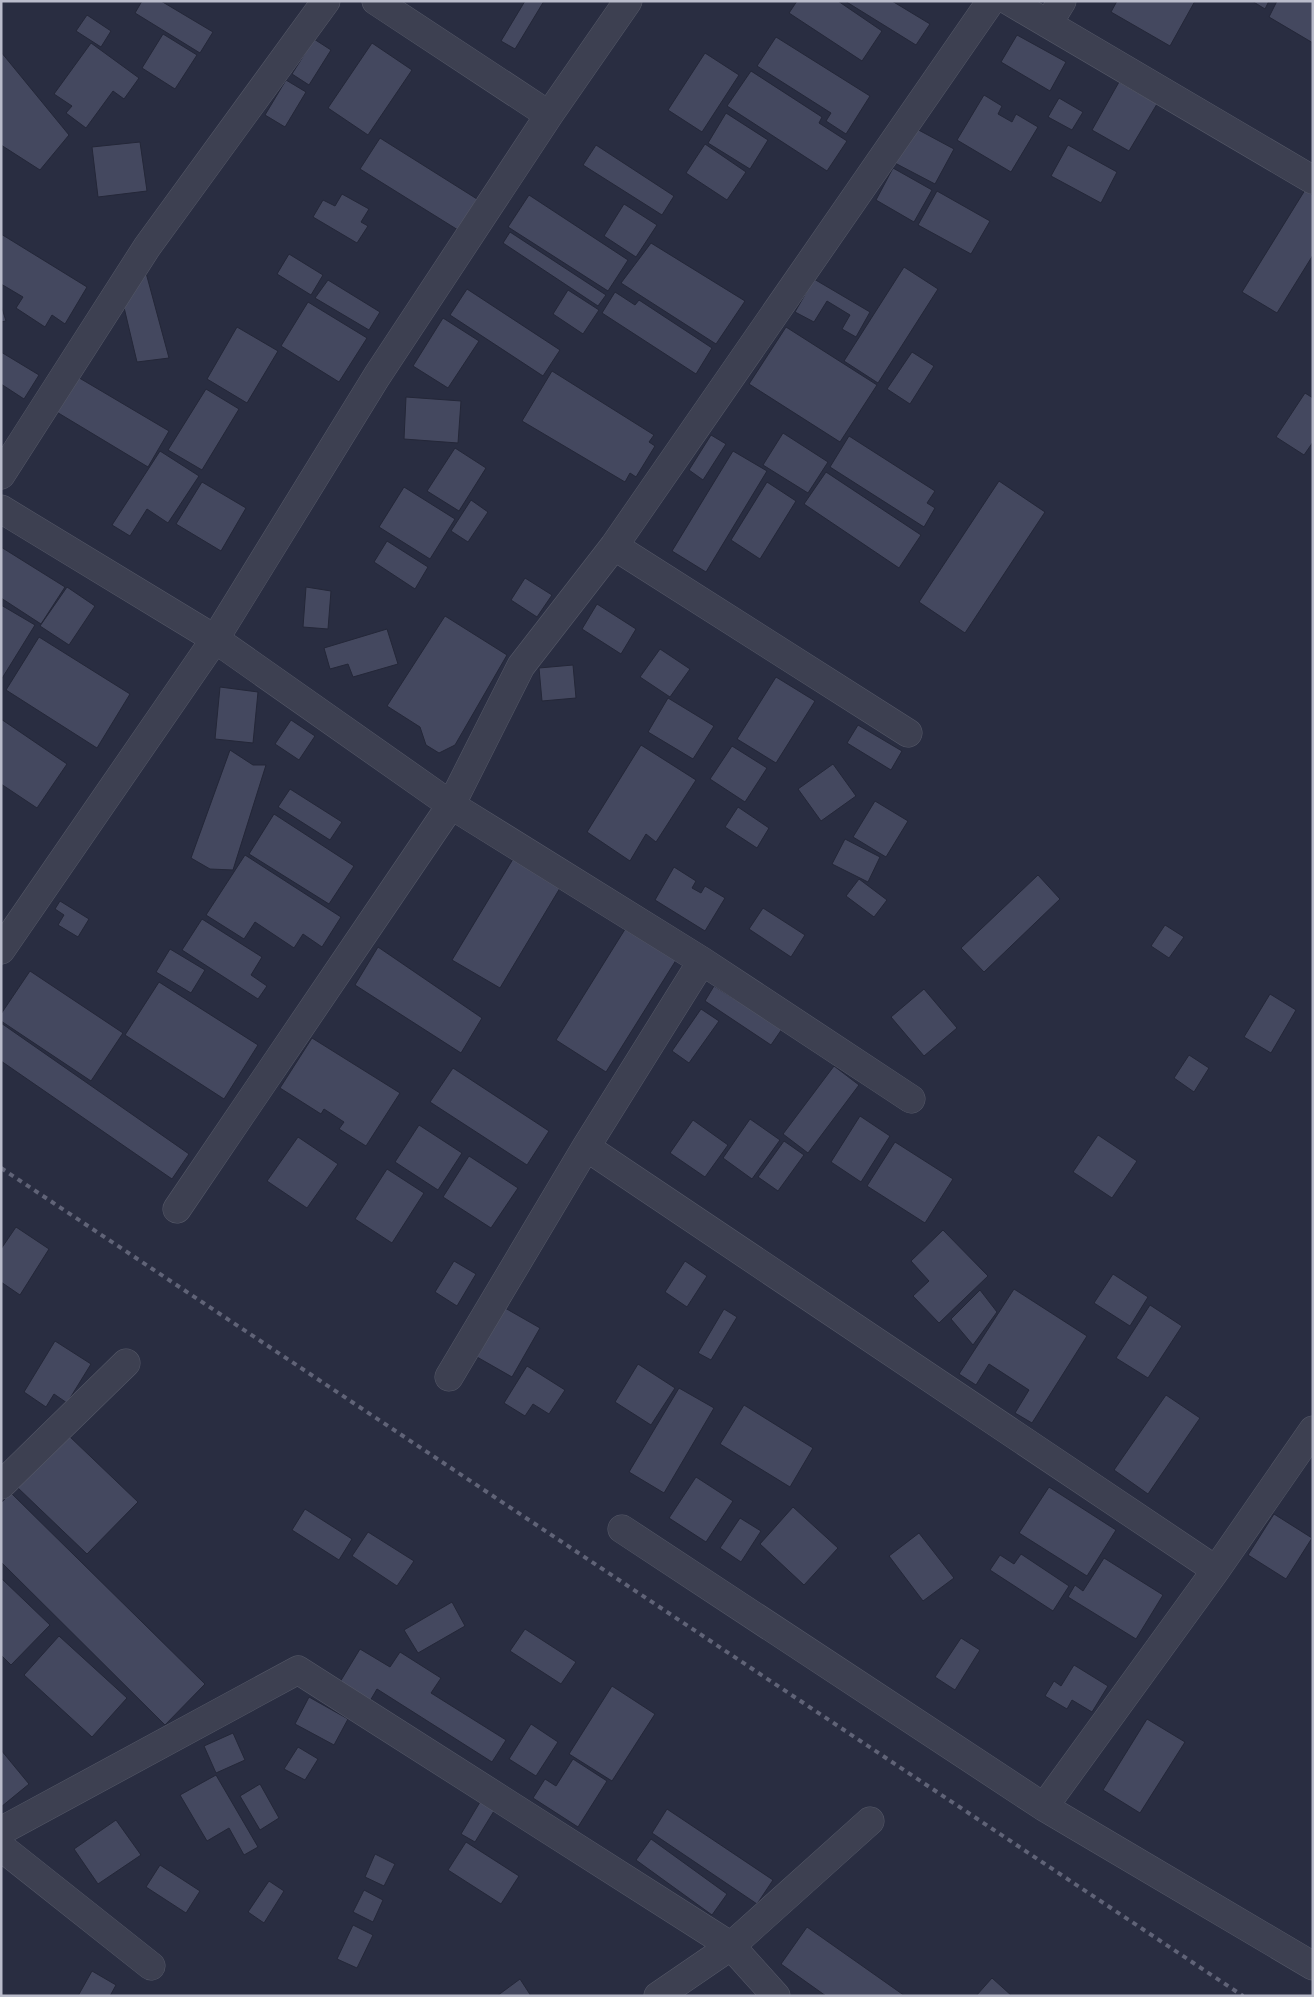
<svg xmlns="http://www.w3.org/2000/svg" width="1314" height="1997" font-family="Montserrat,sans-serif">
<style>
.building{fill:#44485f;stroke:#242738}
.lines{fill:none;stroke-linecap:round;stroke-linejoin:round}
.minor-casing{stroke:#555868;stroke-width:29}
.minor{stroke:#3d4051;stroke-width:28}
.rail{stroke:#606377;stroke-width:4;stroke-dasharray:5 5;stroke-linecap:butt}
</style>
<rect width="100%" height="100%" fill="#292d41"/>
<path class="building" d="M142,1H161L213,32L200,53L135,13Z
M525,1H544L515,49L501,41Z
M797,1H838L882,31L862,61L789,13Z
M845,1H892L930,24L916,45Z
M1117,1H1195L1170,46L1111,12Z
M1252,1H1269L1265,9Z
M1277,1H1313V43L1269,17Z
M87,15L111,31L101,47L76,31Z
M163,34L197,55L175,89L142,68Z
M1017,35L1066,62L1050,91L1001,62Z
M776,37L870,96L846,134L826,121L831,113L757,66Z
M314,39L331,50L309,85L292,74Z
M91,43L139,78L124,99L113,91L86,128L66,113L72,106L54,94Z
M372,43L412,70L368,135L328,108Z
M1,52L69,135L40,170L1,145Z
M705,53L739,75L702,132L668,110Z
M751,71L822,117L819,123L847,141L827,171L727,106Z
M286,80L306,92L285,127L265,115Z
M1119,82L1157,104L1129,151L1092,130Z
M984,95L1002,106L998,114L1012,122L1016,114L1038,127L1011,172L957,140Z
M1059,98L1083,112L1072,130L1048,117Z
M726,113L768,140L750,169L708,143Z
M913,127L954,149L935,184L893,162Z
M380,138L477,199L458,230L360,169Z
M140,142L147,191L98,197L92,147Z
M705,144L746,172L727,200L686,173Z
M596,145L674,196L662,215L583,165Z
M1068,145L1117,172L1101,203L1051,176Z
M893,168L932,190L914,222L876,200Z
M1305,190L1313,195V255L1277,313L1242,292Z
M937,191L990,221L971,254L918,225Z
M342,194L369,209L361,222L368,226L357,243L313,217L323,200L335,206Z
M529,195L628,260L608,291L508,227Z
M624,204L657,225L636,257L604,236Z
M510,232L606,295L598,306L503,243Z
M1,234L87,287L65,324L52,315L45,327L16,308L23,297L1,284Z
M651,243L745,301L716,344L621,283Z
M289,254L323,275L311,295L277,274Z
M904,267L938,289L878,383L844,361Z
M145,269L169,358L137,362L122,299Z
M814,279L870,312L856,337L842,329L850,315L827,301L814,322L795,312Z
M328,280L380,312L369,330L315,298Z
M467,289L560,350L543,376L450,315Z
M568,290L599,310L583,334L553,314Z
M615,292L635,305L639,300L712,348L696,374L602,313Z
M308,302L367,338L339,382L281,346Z
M1,305L6,321L1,322Z
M443,318L479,341L448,388L413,366Z
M237,327L278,351L247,403L207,379Z
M786,327L877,385L840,442L749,384Z
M1,352L39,375L24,399L1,384Z
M912,352L934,366L910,404L887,389Z
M552,371L654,435L649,442L655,446L636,477L630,473L625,482L522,421Z
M76,376L169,431L148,467L55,411Z
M206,389L239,409L202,470L168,450Z
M1305,393L1313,398V442L1304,455L1276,437Z
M406,397L461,401L458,443L404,439Z
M783,433L828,462L808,493L763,465Z
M711,435L726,444L703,480L689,470Z
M849,436L935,491L927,503L935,508L924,527L830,467Z
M455,448L486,468L459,511L427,491Z
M160,451L199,476L168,523L147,509L130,536L112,525Z
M733,451L767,471L706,572L672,551Z
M826,472L921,535L899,568L804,504Z
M999,481L1045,512L965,633L919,602Z
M202,482L246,508L221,551L176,524Z
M767,482L796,501L760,559L731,540Z
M404,487L455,519L430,559L379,527Z
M471,500L488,512L468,542L451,531Z
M387,541L428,567L415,589L374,562Z
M1,547L65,587L41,624L1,598Z
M525,578L552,595L537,617L511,600Z
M67,587L95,606L69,645L40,626Z
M306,587L331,591L328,629L303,627Z
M597,604L636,629L621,654L582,629Z
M1,605L35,625L1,680Z
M445,616L507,655L455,745L439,753L426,745L420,727L387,706Z
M387,629L398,664L353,677L348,664L330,669L324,648Z
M39,637L130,694L97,748L6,690Z
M660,649L690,669L670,697L640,677Z
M573,665L576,698L542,701L539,668Z
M776,677L815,701L776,763L737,739Z
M220,687L258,692L253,743L215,739Z
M668,698L714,726L693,759L648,732Z
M1,719L67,764L37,808L1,784Z
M291,720L315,736L299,760L275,744Z
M858,725L902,751L891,770L847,743Z
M641,745L696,780L656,842L646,834L630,861L587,832Z
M732,746L767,768L745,802L710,779Z
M230,750L253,765H266L233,870L210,869L191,858Z
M833,764L856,796L821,821L798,789Z
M290,789L342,822L330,840L278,807Z
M875,801L908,821L886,857L853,837Z
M738,807L769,828L757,848L725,827Z
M274,814L354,866L329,904L249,854Z
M845,839L880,857L868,882L832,864Z
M516,854L563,883L500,988L452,960Z
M245,855L341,917L322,947L303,934L294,948L255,922L244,939L206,915Z
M674,867L696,881L692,888L701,893L705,886L725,898L705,931L655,900Z
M1038,875L1060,899L984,972L961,948Z
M859,879L887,900L874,917L846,896Z
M60,901L89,919L78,937L58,925L64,915L55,909Z
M763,908L805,935L791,957L749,929Z
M202,919L262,957L251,975L267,986L258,999L182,950Z
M1165,925L1184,937L1169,958L1151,946Z
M627,926L678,957L606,1072L556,1040Z
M378,947L482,1018L461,1053L355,985Z
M170,949L205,970L191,993L156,972Z
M30,971L123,1033L91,1081L1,1021V1014Z
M159,982L258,1045L224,1099L125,1035Z
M714,986L782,1029L771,1045L705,1001Z
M924,989L957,1028L924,1056L891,1017Z
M1270,994L1296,1010L1271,1053L1244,1037Z
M701,1009L719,1021L689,1063L672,1051Z
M1,1023L189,1154L172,1179L1,1061Z
M312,1038L400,1093L366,1146L339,1129L344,1122L324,1109L321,1114L280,1088Z
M1189,1055L1209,1068L1194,1092L1174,1078Z
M834,1066L859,1085L808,1153L783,1134Z
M453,1068L549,1131L527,1165L430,1102Z
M860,1116L890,1136L861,1182L831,1162Z
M750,1119L780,1140L752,1179L723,1158Z
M693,1120L728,1145L705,1177L670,1153Z
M419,1125L462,1153L438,1190L395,1162Z
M1098,1135L1137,1161L1112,1198L1073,1172Z
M298,1137L338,1164L307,1208L267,1181Z
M784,1141L804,1155L778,1191L758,1177Z
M895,1142L953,1179L925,1223L867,1186Z
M469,1156L518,1188L491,1228L443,1197Z
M387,1169L424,1193L392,1243L355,1219Z
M16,1227L49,1249L20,1295L1,1282V1249Z
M943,1230L988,1276L939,1323L913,1296L929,1281L911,1261Z
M454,1261L476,1274L457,1306L435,1292Z
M685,1261L707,1276L687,1307L665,1292Z
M1113,1274L1148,1297L1130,1326L1094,1303Z
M1014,1289L1087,1336L1032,1423L1015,1413L1029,1390L989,1364L976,1385L959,1374Z
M980,1290L997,1312L973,1345L951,1319Z
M1150,1305L1182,1326L1148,1378L1116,1358Z
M505,1308L540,1328L512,1377L477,1357Z
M724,1309L737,1317L711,1360L698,1353Z
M55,1341L91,1364L67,1403L54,1394L46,1407L24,1392Z
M638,1364L675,1388L651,1425L615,1402Z
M527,1366L565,1390L549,1414L533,1404L525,1416L504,1403Z
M679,1388L714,1408L664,1493L629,1472Z
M1166,1395L1200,1418L1148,1494L1114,1470Z
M744,1405L813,1448L790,1487L720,1444Z
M68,1435L138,1502L87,1554L17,1487Z
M696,1477L733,1501L706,1542L669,1518Z
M1049,1487L1116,1530L1087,1576L1019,1533Z
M11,1493L205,1684L165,1725L1,1562V1503Z
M793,1507L838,1548L804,1585L760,1544Z
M305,1509L352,1539L339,1560L292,1530Z
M1274,1514L1312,1538L1286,1579L1248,1555Z
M740,1518L761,1531L741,1562L720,1548Z
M368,1532L414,1561L397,1586L352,1556Z
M919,1533L954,1578L923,1601L889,1556Z
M1021,1554L1069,1586L1053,1611L990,1570L1000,1555L1014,1564Z
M1104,1558L1163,1595L1136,1639L1068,1597L1075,1585L1083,1591Z
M1,1578L50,1625L11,1665L1,1655Z
M452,1602L465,1626L418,1653L404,1630Z
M525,1629L576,1662L561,1684L510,1651Z
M59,1636L127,1698L92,1737L24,1675Z
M961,1638L980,1650L955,1690L935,1677Z
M360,1649L390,1667L400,1652L441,1678L431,1693L506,1740L492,1762L377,1689L370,1701L340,1682Z
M1074,1665L1108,1686L1092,1712L1072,1700L1067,1709L1045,1696L1054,1681L1061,1686Z
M612,1686L655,1714L612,1781L569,1754Z
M309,1697L348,1719L334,1745L295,1724Z
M1147,1719L1185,1742L1140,1813L1103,1790Z
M531,1724L558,1742L536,1776L509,1759Z
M233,1733L245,1760L216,1773L204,1746Z
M298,1747L318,1759L305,1780L284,1769Z
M1,1750L29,1784L1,1807Z
M573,1759L607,1781L578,1827L533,1798L545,1779L556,1786Z
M216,1775L258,1847L244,1855L229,1828L207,1841L180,1795Z
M260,1784L279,1818L260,1830L240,1796Z
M483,1797L497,1806L475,1842L461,1834Z
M667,1809L773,1880L757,1904L652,1833Z
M116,1820L141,1855L98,1884L74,1849Z
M651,1839L727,1894L712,1915L636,1860Z
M466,1842L519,1876L501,1904L448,1870Z
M375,1854L395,1864L384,1886L365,1877Z
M160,1865L200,1891L186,1913L146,1887Z
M269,1881L284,1891L264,1923L248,1912Z
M364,1890L383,1900L373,1922L353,1912Z
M353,1925L373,1935L357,1968L337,1959Z
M807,1927L905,1996H826L781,1964Z
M92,1971L116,1985L110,1996H78Z
M992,1978L1012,1996H976Z
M520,1979L531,1996H497Z"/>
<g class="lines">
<defs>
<path id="minor" d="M376,1L549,115
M1009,1L1313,180
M1048,24L1062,1
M1,475L147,247L326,1
M1,509L215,639L451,805L702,961L911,1099
M614,546L908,733
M1,950L215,639L377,376L549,115L628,1
M586,1147L1216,1570
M177,1209L451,805L521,666L614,546L991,1
M449,1377L586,1147L702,961
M1,1485L126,1363
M622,1529L1044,1807L1313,1966
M1044,1807L1216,1570L1313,1430
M1,1831L298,1670L731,1946L776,1996
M1,1847L151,1966
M658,1996L731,1946L870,1821"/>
</defs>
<use href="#minor" class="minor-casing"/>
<use href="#minor" class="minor"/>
<path class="rail" d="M1,1168L1243,1996"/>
</g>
<rect width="1314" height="1997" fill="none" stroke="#babccb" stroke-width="5"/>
</svg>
